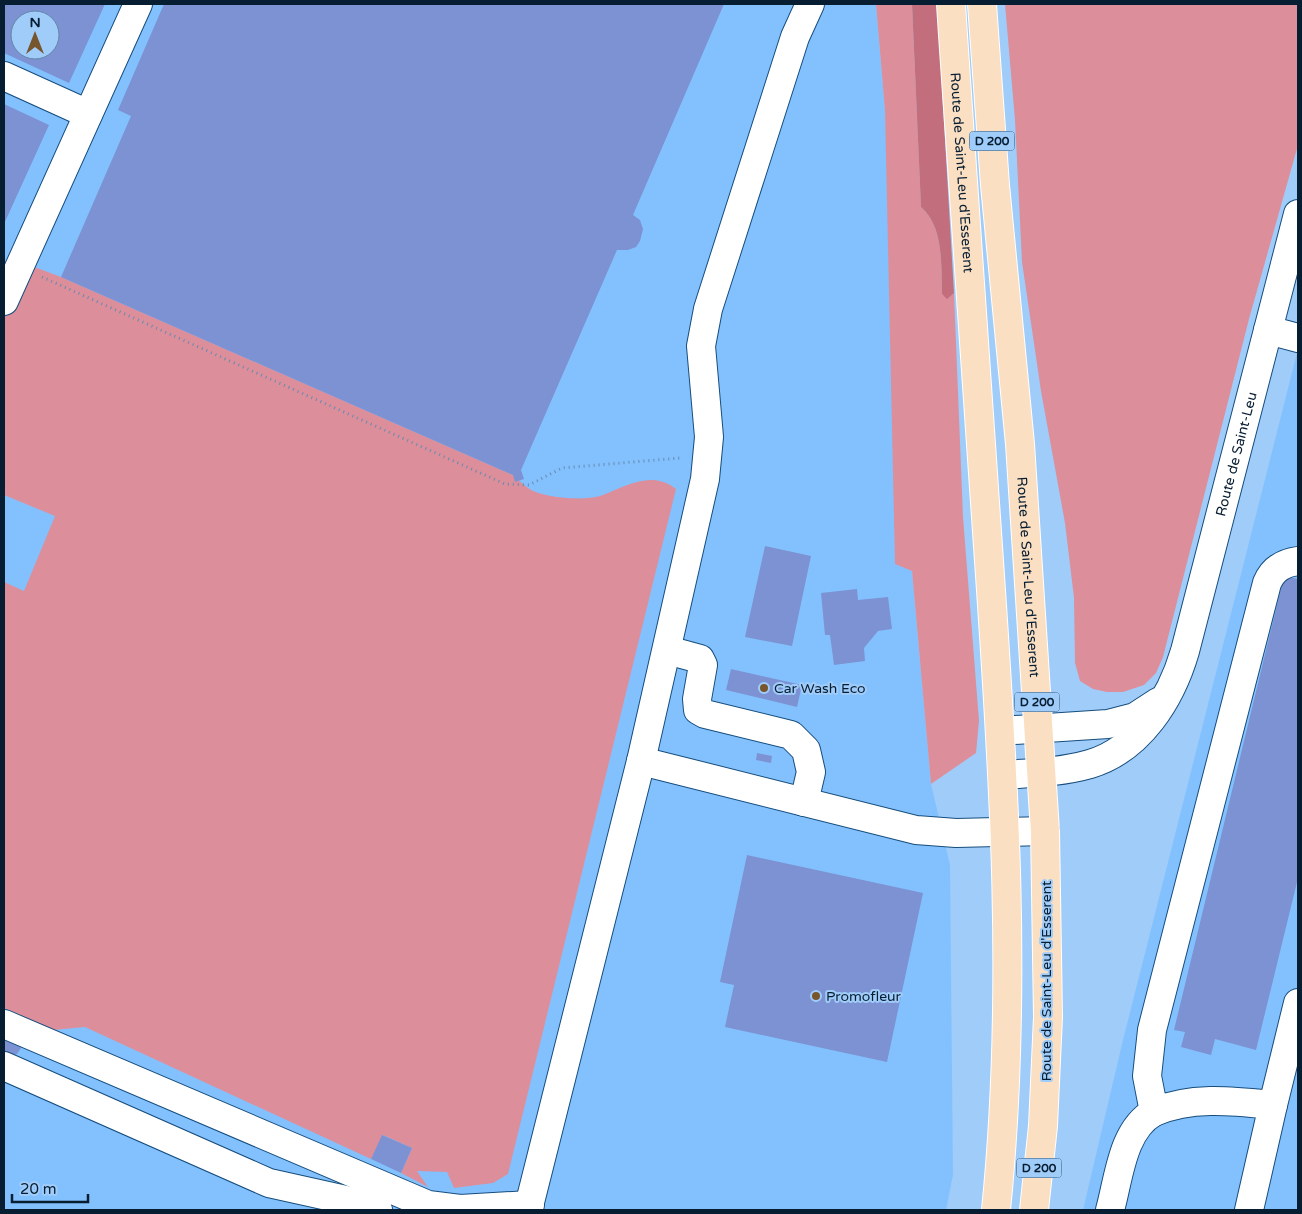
<svg xmlns="http://www.w3.org/2000/svg" width="1302" height="1214" font-family="'Varela Round',sans-serif">
<style>
.built{fill:#83c1fe;fill-rule:evenodd}
.green{fill:#dd8e9b}
.forest{fill:#c26e7d}
.building{fill:#7c92d2;fill-rule:evenodd}
.lines{fill:none;stroke-linecap:round;stroke-linejoin:round}
.minor-casing{stroke:#154d7d;stroke-width:30}
.major-casing{stroke:#fff;stroke-width:30}
.path{stroke:#678baf;stroke-width:3;stroke-dasharray:1 4;stroke-linecap:butt}
.minor{stroke:#fff;stroke-width:28}
.major{stroke:#fadfc2;stroke-width:28}
.poi-dot{fill:#77552d;stroke:#a0ccf9;stroke-width:2}
.labels{text-anchor:middle;stroke-width:4;stroke-linejoin:round;paint-order:stroke}
.shield{fill:#a0ccf9;stroke:#35526e;stroke-width:1}
.shield-label{font-size:12px;font-weight:bold;fill:#071d32}
.street-label{font-size:14px;fill:#071d32;stroke:#a0ccf9}
.poi-label{font-size:14px;fill:#071d32;stroke:#a0ccf9;text-anchor:start}
</style>
<rect width="100%" height="100%" fill="#a0ccf9"/>
<path class="built" d="M4,4H876L885,111L912,571L931,784L950,865L953,1175L946,1210H4ZM20,20H50V50H20Z
M1298,349V1210H1083L1123,1040Z"/>
<path class="green" d="M876,4H912L921,207C944,227 941,265 942,294L947,298L954,293L963,517L979,721L976,753L931,784L912,571L895,564L885,111Z
M1005,4H1298V145L1249,319L1163,657L1156,673L1144,685L1123,692H1107L1093,689L1080,681L1075,663L1074,598L1065,523L1041,391L1022,262L1015,120Z
M21,262L61,277L513,475C518,479 522,484 528,488C542,498 583,501 600,496C625,487 651,469 676,489L508,1174L493,1183L454,1188L447,1172L417,1171L428,1187L401,1173L412,1148L383,1135L371,1159L85,1027L53,1030L4,1008V582L24,591L55,516L4,495V301Z"/>
<path class="forest" d="M912,4H937L954,293L947,299L942,294C941,265 944,227 921,207Z"/>
<path class="building" d="M4,4H105L69,83L4,53ZM20,20H50V50H20Z
M164,4H724L633,215L640,220L643,229L640,241L636,247L628,250H617L521,470L524,479L515,482L513,475L61,277L131,116L118,110Z
M4,104L49,125L4,224Z
M765,546L811,556L792,646L745,637Z
M1284,576L1298,579V878L1256,1050L1215,1039L1211,1055L1181,1047L1185,1032L1174,1030Z
M857,589L858,600L888,597L892,629L878,631L864,648L865,661L834,665L830,635H825L821,593Z
M731,669L802,685L797,707L726,690Z
M757,753L772,756L771,763L756,760Z
M747,855L923,893L887,1062L725,1027L734,985L720,982Z
M4,1034L17,1039L21,1048L17,1054L10,1057L4,1055Z
M382,1135L412,1148L401,1173L371,1159Z"/>
<g class="lines">
<defs>
<g id="minor">
<path d="M4,76L88,114"/>
<path d="M4,301L138,4"/>
<path d="M1268,330L1298,338"/>
<path d="M1298,561C1283,563 1273,569 1267,583L1152,1030L1147,1076L1154,1112C1192,1096 1233,1101 1273,1105L1298,1003"/>
<path d="M667,650L700,659L703,665L697,699L698,710L705,714L791,735L806,750L811,772L804,802"/>
<path d="M1000,731L1108,724L1135,717L1158,702"/>
<path d="M641,761L705,479L709,437L701,346L708,309L795,37L810,4"/>
<path id="s1" d="M1003,775C1032,773 1062,772 1090,764C1140,749 1171,699 1185,651L1298,214"/>
<path d="M4,1024L428,1205L460,1209L530,1205"/>
<path d="M4,1066L269,1183L350,1201L378,1210"/>
<path d="M528,1210L641,761L916,830L956,833L1045,831"/>
<path d="M1110,1210C1119,1178 1122,1130 1154,1112"/>
<path d="M1249,1210L1273,1105"/>
</g>
<g id="major">
<path id="s2" d="M951,4C963,190 976,376 989,561C1004,778 1018,993 996,1210"/>
<path id="s3" d="M982,4L995,185L1020,444L1045,831L1048,1017L1043,1126L1034,1210"/>
</g>
</defs>
<use href="#minor" class="minor-casing"/>
<use href="#major" class="major-casing"/>
<path class="path" d="M42,277L505,484L529,485L562,468L680,458"/>
<use href="#minor" class="minor"/>
<use href="#major" class="major"/>
</g>
<g class="poi-dot">
<circle cx="764" cy="688" r="5"/>
<circle cx="816" cy="996" r="5"/>
</g>
<g class="labels">
<g class="shield">
<rect x="969.5" y="131.5" width="45" height="19" rx="4"/>
<rect x="1014.5" y="692.5" width="45" height="19" rx="4"/>
<rect x="1016.5" y="1158.5" width="45" height="19" rx="4"/>
</g>
<g class="shield-label">
<text x="992" y="145">D 200</text>
<text x="1037" y="706">D 200</text>
<text x="1039" y="1172">D 200</text>
</g>
<g class="street-label">
<text dy="5" stroke="none"><textPath href="#s2" startOffset="169">Route de Saint-Leu d'Esserent</textPath></text>
<text dy="5" stroke="none"><textPath href="#s1" startOffset="445">Route de Saint-Leu</textPath></text>
<text dy="5" stroke="none"><textPath href="#s3" startOffset="575">Route de Saint-Leu d'Esserent</textPath></text>
<text transform="translate(1046 981) rotate(-90)" y="5">Route de Saint-Leu d'Esserent</text>
</g>
<g class="poi-label">
<text x="774" y="693">Car Wash Eco</text>
<text x="826" y="1001">Promofleur</text>
</g>
</g>
<rect width="1302" height="1214" fill="none" stroke="#071d32" stroke-width="10"/>
<g transform="translate(35 35)"><circle r="24" fill="#a0ccf9" stroke="#6386a9"/>
<path d="M0-4L9 19L0 12L-9 19Z" fill="#77552d"/>
<text y="-8" font-size="14" font-weight="bold" text-anchor="middle" fill="#071d32">N</text>
</g>
<path d="M12 1194v8h76v-8" fill="none" stroke="#071d32" stroke-width="2.5"/>
<text x="20" y="1194" font-size="15" fill="#071d32" stroke="#a0ccf9" stroke-width="4" paint-order="stroke">20 m</text>
</svg>
